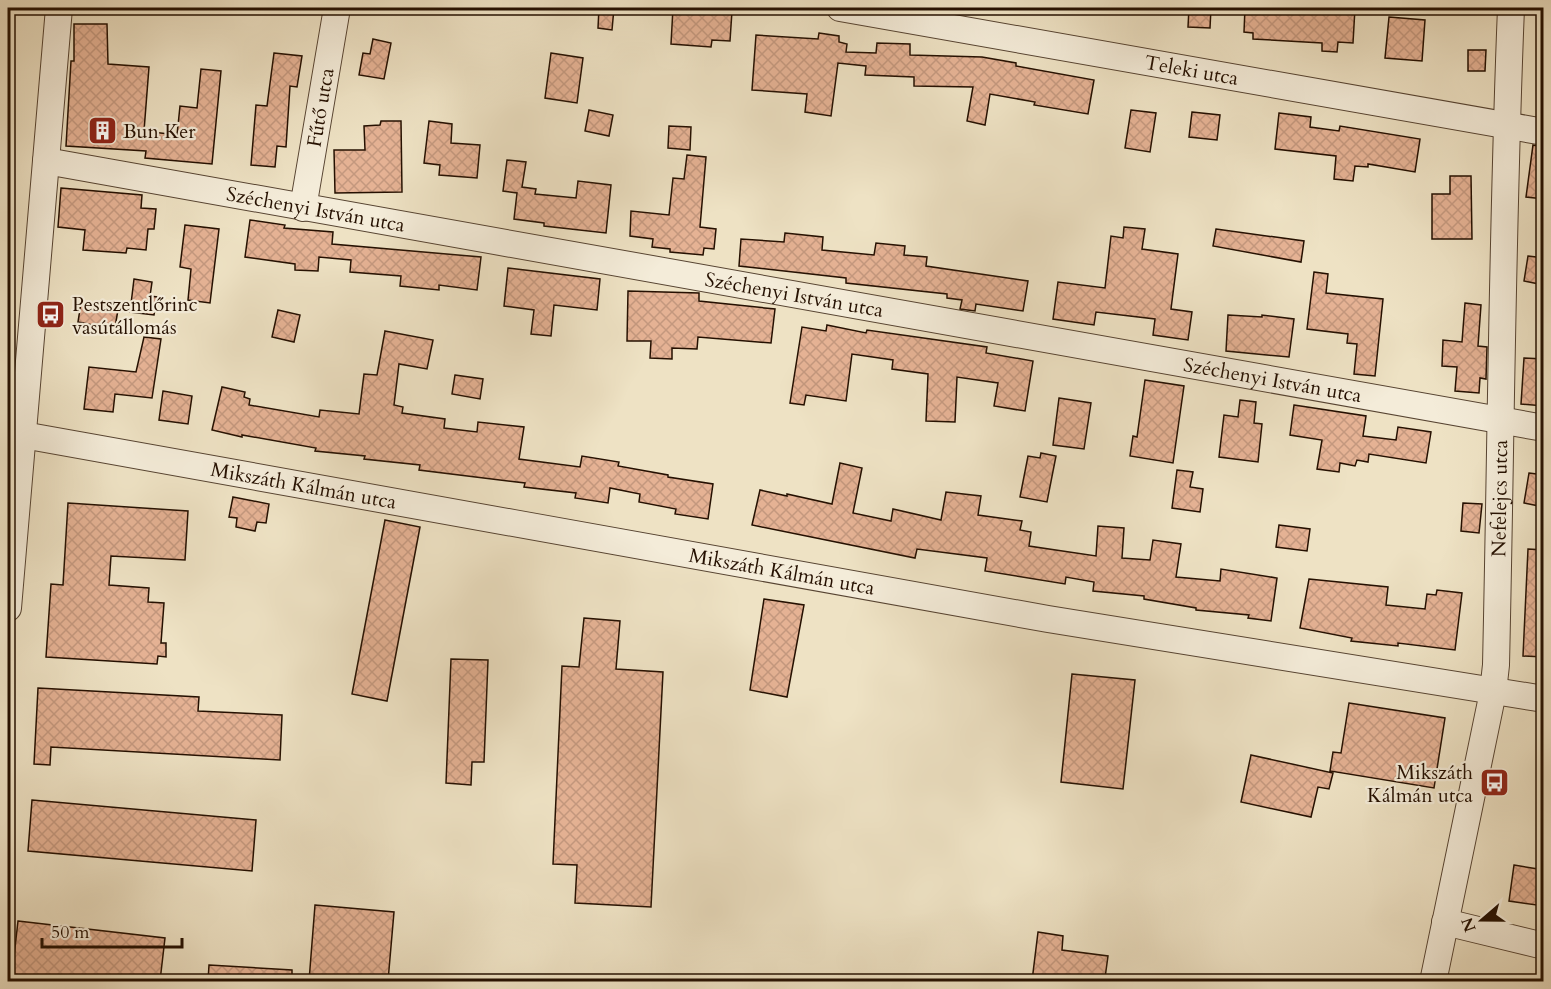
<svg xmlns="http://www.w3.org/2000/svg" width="1551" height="989" font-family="Cardo,serif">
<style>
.building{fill:url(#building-cross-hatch);stroke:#251001;stroke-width:1.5}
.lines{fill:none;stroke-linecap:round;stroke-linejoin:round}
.minor-casing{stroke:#574432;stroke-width:28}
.minor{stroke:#f4ecd9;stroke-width:26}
.labels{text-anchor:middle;stroke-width:4.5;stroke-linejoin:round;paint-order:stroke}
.street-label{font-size:20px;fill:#251001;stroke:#f4ecd9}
.poi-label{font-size:20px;fill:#251001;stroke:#f4ecd9;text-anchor:start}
</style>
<defs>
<pattern id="building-cross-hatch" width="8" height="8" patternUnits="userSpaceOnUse" patternTransform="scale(1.5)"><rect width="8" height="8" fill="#e5b294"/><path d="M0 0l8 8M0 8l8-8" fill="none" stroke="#c4987e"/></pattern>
</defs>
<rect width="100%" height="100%" fill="#eee2c4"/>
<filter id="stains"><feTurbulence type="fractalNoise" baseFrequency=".00333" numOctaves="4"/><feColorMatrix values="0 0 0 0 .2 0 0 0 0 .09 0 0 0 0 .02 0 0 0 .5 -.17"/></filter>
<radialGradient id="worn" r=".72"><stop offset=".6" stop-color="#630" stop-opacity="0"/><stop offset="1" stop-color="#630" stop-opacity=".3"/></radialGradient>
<path class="building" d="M599,8H614L612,30L598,28Z
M673,8L732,11L730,41L712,40L711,47L671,44Z
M1189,8H1211L1210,28L1188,27Z
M1245,8H1355L1353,43L1338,42L1337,52L1322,51V43L1253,39V33L1244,32Z
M1389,17L1425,20L1422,61L1385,58Z
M74,24H107L108,64L149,67L144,131L177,135L180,106L197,108L201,69L221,71L212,164L145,158L146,151L66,146L71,61H74Z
M819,33L839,36V42L847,44L846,52L876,53L877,43L910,44V55L982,57L1016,63V66L1094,80L1088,114L1034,105L1035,102L990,94L985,125L967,121L973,87L914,86V77L865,75L866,66L838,63L831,116L805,112L807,94L752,90L756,35L818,39Z
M373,39L391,43L384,79L359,75L363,53L370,54Z
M1468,50H1486L1485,71H1468Z
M274,53L302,56L297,87L290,86L286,147L277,146L275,167L251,165L256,105L267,106Z
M551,53L583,58L577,103L545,98Z
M589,110L613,115L609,136L585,131Z
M1131,110L1156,113L1150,152L1125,148Z
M1192,112L1220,115L1217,140L1189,137Z
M1279,113L1311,117L1310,127L1339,131L1340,126L1420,139L1415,172L1368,164V167L1355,166L1353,181L1334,179L1336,156L1275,149Z
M381,121H401L402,192L335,193L334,150H365L364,126L380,125Z
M429,121L452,124L451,143L480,145L477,178L439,175L440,165L424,163Z
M669,126L691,127L690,150L668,148Z
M1533,145L1544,147V199L1526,197Z
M687,155L706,157L700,227L716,229L714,249L704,248L703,255L670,252V249L652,247L653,239L630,236L631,211L669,215L673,178L684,179Z
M507,160L526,162L522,187L536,189L535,194L576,198L578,181L611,185L606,233L544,226V223L514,219L517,193L503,191Z
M1450,176H1471L1472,239H1432V194H1450Z
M61,188L142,195L141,208L156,209L154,229H148L146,250L127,248L126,253L83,250L85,230L58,227Z
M250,220L285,225L284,228L333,232L332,244L481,257L477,290L439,285V290L400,286L401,276L350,272L351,260L319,257L318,271L295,270V264L245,257Z
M185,225L219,229L210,303L188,300L191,269L180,267Z
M1124,227L1145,229L1142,249L1178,254L1171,309L1192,312L1188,340L1153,335L1155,319L1096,312L1094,325L1053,319L1058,282L1105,288L1111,236L1123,238Z
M1216,229L1304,241L1301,262L1213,246Z
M785,233L823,237L822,250L874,255L876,243L905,246L904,255L927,257L926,266L1028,281L1023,311L976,304L975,311L960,309L962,300L947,298V294L846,283V278L739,266L741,239L784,242Z
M1528,256L1544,258V285L1524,281Z
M508,268L600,279L597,310L554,305L551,336L531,334L534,310L504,306Z
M1314,272L1328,274L1326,293L1383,299L1375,376L1354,374L1357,344L1347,343L1348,334L1307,329Z
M134,279L152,282L150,296L157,297L154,315L130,312Z
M628,291L699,293V301L775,309L771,343L698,337L697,349L672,348V359L650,358L651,341H627Z
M81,303L118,310L114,333L97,330L98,326L78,322Z
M1465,303L1481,305L1478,346L1487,347L1486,379L1480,378L1479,393L1455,391L1457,367L1442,366L1443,340L1462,342Z
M278,310L300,315L294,342L272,337Z
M1228,315L1262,317V315L1294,319L1289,357L1226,351Z
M827,325L866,333L867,330L987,347L986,353L1033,361L1025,411L994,406L998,383L957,377L955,422L926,421L928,374L892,369L893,360L852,354L846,401L806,395L804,405L790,403L802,327L826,331Z
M385,331L433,340L427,369L399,364L394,405L403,407L402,413L445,419L444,428L477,432L478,422L524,427L519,459L580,467L582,456L619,462L618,466L668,475V477L713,484L708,519L675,514L676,509L639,502L640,494L610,488L608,503L575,498L576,493L524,487L525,483L419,470L420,465L364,459L365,456L315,451L316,448L242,435V437L212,430L222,387L245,392L244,397L250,399L249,405L319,417L320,410L359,414L364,374L377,375Z
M144,337L161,339L152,398L115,394L113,412L84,409L89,367L136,372Z
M1524,358L1544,359V406L1521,404Z
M455,375L483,379L480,399L452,394Z
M1145,380L1184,386L1173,463L1130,456L1133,436L1137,437Z
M163,391L192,396L188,424L159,420Z
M1059,398L1091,403L1084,449L1053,445Z
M1240,400L1256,402L1254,423L1262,424L1258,462L1219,457L1224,415L1238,417Z
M1294,405L1366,416L1363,436L1396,440L1398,427L1431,432L1426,463L1369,454L1368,462L1357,460L1355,466L1340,463L1339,472L1317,469L1322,440L1290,435Z
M1041,453L1056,456L1047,502L1020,497L1028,456L1040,458Z
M840,463L862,468L853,513L891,521L893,509L941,520L946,492L981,496L978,515L1022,521L1020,530L1031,532L1029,546L1096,556L1098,526L1124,528L1122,558L1150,560L1153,540L1181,544L1176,577L1220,581L1221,569L1277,578L1271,621L1248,618L1249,615L1196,610V608L1144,599V596L1093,591L1094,582L1066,577L1065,584L985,571L987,558L917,549L915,558L752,525L760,490L787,496V494L832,504Z
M1177,470L1193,472L1190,487L1203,489L1200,512L1172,508Z
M1529,473L1544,475V507L1524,503Z
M233,497L269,504L266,523L257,522L255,531L236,527L237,518L229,517Z
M68,503L188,511L185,560L111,556L109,585L149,588L148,602L164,603L161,643H166V657L158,656L157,664L46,657L51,584L63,585Z
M1463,503L1482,504L1479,533L1461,531Z
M385,520L420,527L387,701L352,694Z
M1279,525L1310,529L1307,551L1276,547Z
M1528,549L1544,550V657L1523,656Z
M1309,579L1388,587L1386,605L1425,609L1427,594L1436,595L1437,590L1462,593L1455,650L1398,643V646L1351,641L1352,638L1300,628Z
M764,599L804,605L787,697L750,690Z
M584,618L620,621L616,669L663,672L651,907L575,903L577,865L553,864L562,666L579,667Z
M451,659L488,660L484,762H472L471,785L446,783Z
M1072,674L1135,680L1123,789L1061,782Z
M38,688L199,697L198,711L282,715L280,760L51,747L50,765L34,764Z
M1349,703L1445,718L1434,788L1330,771L1333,752L1341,753Z
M1251,755L1333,773L1329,789L1318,787L1311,817L1241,802Z
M32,800L256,820L252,871L28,851Z
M1514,865L1544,870V906L1509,901Z
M315,905L394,912L388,981H309Z
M18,921L165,938L160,981H74L12,974Z
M1038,932L1063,936L1062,950L1108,956L1105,978L1083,976L1082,981H1032Z
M209,965L292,970V981H208Z"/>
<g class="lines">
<defs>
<g id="minor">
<path id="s1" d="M840,8L1544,132"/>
<path id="s2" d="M46,161L1544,428"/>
<path id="s3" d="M303,208L337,8"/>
<path id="s4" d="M23,435L1048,619L1544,699"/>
<path d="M8,608L59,8"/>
<path d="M1445,922L1544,946"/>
<path id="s5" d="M1433,982L1493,692L1496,665C1501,446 1502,226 1511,8"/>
</g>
</defs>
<use href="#minor" class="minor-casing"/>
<use href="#minor" class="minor"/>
</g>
<defs>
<symbol id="building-square" viewBox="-11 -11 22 22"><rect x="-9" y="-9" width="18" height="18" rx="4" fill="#8f2418" stroke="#f4ecd9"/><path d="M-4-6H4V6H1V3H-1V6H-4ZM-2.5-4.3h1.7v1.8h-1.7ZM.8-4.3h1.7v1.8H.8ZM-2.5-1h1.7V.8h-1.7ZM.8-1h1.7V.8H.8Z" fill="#fff"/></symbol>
<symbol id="bus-square" viewBox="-11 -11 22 22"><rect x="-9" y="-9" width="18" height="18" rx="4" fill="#8f2418" stroke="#f4ecd9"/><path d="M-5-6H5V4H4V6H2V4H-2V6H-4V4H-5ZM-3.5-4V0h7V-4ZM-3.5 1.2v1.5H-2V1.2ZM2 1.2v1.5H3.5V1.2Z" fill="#fff"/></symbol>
</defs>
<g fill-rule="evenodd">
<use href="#building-square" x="86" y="114" width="33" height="33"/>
<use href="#bus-square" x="34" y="298" width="33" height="33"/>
<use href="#bus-square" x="1478" y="766" width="33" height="33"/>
</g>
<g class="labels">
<g class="street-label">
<text dy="7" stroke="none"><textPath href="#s1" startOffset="357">Teleki utca</textPath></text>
<text dy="7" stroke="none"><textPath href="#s3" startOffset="102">Fűtő utca</textPath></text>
<text dy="7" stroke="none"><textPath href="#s2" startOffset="274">Széchenyi István utca</textPath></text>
<text dy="7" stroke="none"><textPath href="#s2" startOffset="760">Széchenyi István utca</textPath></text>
<text dy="7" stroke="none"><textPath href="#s2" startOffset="1246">Széchenyi István utca</textPath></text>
<text dy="7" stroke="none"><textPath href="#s4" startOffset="285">Mikszáth Kálmán utca</textPath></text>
<text dy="7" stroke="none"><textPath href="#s5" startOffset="490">Nefelejcs utca</textPath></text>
<text dy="7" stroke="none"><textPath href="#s4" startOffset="771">Mikszáth Kálmán utca</textPath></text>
</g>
<g class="poi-label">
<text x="123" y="138">Bun Ker</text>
<text x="72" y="311">Pestszentlőrinc<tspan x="72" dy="23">vasútállomás</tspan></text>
<text x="1473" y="779" text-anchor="end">Mikszáth<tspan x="1473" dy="23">Kálmán utca</tspan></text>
</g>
</g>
<rect width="1551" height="989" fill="none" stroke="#eee2c4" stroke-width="30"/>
<rect x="9" y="9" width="1533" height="971" fill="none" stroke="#251001" stroke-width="3"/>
<rect x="15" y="15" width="1521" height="959" fill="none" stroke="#251001" stroke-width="1.5"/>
<g transform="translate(1482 920) rotate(250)" stroke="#f4ecd9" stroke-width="4.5" paint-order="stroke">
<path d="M0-4.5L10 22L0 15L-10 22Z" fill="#251001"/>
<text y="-9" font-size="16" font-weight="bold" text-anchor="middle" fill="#251001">N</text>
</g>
<path d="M42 938v9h140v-9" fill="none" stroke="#251001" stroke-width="3"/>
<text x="51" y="938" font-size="18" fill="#251001" stroke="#f4ecd9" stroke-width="4.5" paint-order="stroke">50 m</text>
<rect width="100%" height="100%" filter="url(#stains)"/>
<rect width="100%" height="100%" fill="url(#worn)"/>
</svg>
